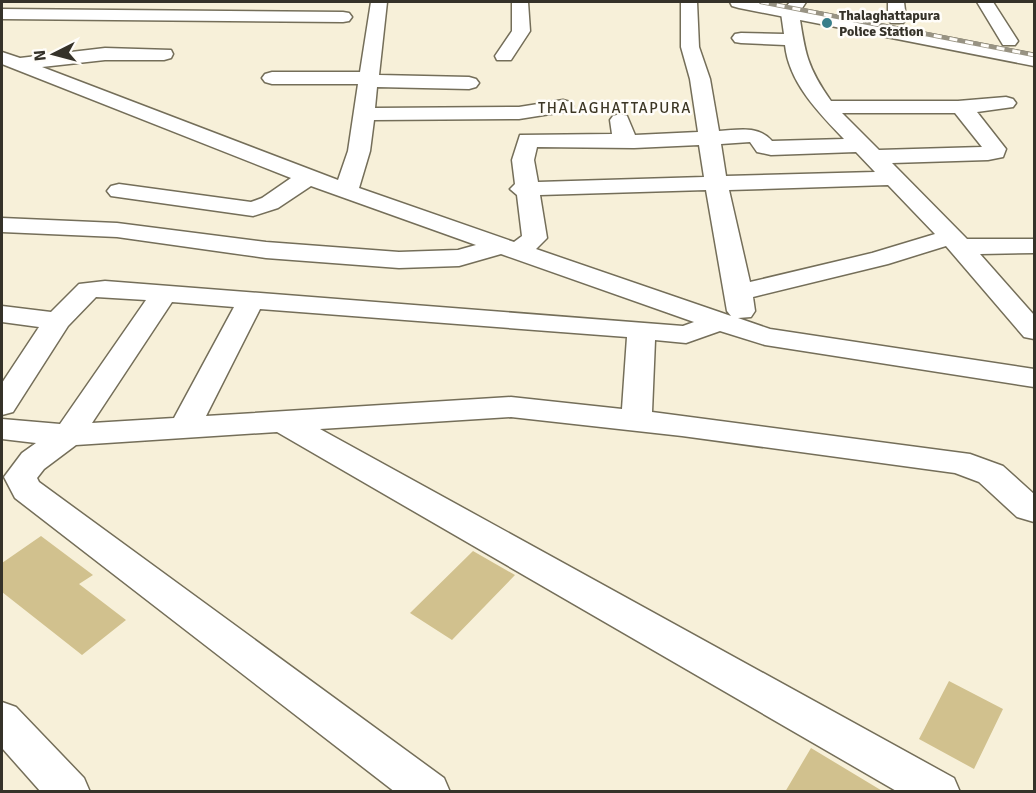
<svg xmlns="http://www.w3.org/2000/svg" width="1036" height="793" font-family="Signika,sans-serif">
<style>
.building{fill:#d1c18e}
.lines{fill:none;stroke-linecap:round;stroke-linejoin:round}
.minor-casing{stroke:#746e59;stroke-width:3}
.highway-casing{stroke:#746e59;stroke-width:3}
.minor{fill:#fff;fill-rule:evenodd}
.highway{fill:#fff;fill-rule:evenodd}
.rail-casing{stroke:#989383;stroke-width:4.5}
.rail{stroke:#fffdf9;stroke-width:3;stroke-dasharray:8;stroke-linecap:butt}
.poi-dot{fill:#387e8a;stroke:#fffdf9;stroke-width:2}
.labels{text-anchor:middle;stroke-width:5;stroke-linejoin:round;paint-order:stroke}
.far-poi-label{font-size:14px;font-weight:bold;fill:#353229;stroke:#fffdf9;text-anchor:start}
.far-neighbourhood-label{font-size:15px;letter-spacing:1.5px;fill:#3c3624;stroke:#fffdf9}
</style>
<rect width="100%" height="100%" fill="#f7f0d9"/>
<path class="building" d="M41,536L93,575L79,584L126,620L82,655L2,592V563Z
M473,551L515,575L452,640L410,613Z
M949,681L1003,709L974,769L919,739Z
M811,748L884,792H785Z"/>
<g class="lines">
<defs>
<path id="minor" d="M371,2H387L379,75L469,77L476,79L479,83L476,87L469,89L377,87L375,108L519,107L563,100L570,102L573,106L570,110L563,112L519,119L374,120L370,151L359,188L514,242L522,236L517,195L510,189L515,184L512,160L520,135L612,134L610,120L613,116L620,114L627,116L635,135L698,132L690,79L681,47V2H697L699,47L710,79L719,131C738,130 758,125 772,141L844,139C819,113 789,83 785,45L741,43L735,42L732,38L735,34L741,33L784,34L781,13L790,2H806L799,13C805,53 807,67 831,101H958L1006,97L1013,99L1016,103L1013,107L977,112L1006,149L1003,157L988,160L892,163L967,239H1034V253L980,254L1034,315V339L1024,337L946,246L888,264L753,297L755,311L751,317L738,318L770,329L1034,369V387L765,345L720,331L686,343L655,340L652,412L970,454L1003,466L1034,494V522L1017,517L979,482L955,473L682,436L511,417L320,429L954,778L960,792H898L277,432L76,445L44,469L37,478L39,482L444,778L450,792H395L15,498L4,477L22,453L36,443L2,439V419L60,424L146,300L96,297L68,326L13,412L2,415V383L39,327L2,322V306L51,312L79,284L105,281L683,326L694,322L501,254L459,266L399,268L266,258L117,237L2,232V218L117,223L266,242L399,252L458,250L476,245L311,186L278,208L253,216L111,196L107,191L111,186L119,184L251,202L262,198L291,178L2,64V52L20,58L105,48L171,50L173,54L171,58L164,60H105L42,67L338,180L348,151L358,84H272L265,82L262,78L265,74L272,72H360ZM842,113H955L982,147L879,150ZM750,142L757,152L771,155L856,152L875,172L726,176L721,144ZM699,145L704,177L538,182L534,160L537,147L634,148ZM888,185L935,234L872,253L750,282L729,190ZM706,190L727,311L731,316L536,249L547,238L540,195ZM172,302L234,307L174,418L92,423ZM260,309L627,337L622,409L511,397L206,416Z
M512,2H528L530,31L511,60H497L495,56L512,31Z
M888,2H904L906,19L903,23H891L888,19Z
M977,2H993L1018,41L1015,45H1003Z
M2,9L343,12L349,13L352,17L349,21L343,22L2,19Z
M2,702L16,707L84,778L90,792H41L2,748Z"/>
<path id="highway" d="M730,2H765L1034,54V66L739,8L732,6Z"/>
</defs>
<use href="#minor" class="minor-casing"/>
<use href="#highway" class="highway-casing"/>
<use href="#minor" class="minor"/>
<use href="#highway" class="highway"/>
<defs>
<path id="rail" d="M761,2L1034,55"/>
</defs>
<use href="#rail" class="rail-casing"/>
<use href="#rail" class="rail"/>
</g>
<circle class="poi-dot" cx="827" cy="23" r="6"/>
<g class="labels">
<g class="far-poi-label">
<text x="839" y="20">Thalaghattapura<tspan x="839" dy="16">Police Station</tspan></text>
</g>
<g class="far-neighbourhood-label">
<text x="615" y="113">THALAGHATTAPURA</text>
</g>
</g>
<rect width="1036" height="793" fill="none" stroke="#353229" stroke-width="6"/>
<g transform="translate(54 54) rotate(264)" stroke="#fffdf9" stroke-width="4.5" paint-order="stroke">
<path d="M0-4.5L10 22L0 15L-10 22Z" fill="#353229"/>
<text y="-9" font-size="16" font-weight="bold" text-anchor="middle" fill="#353229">N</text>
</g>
</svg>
